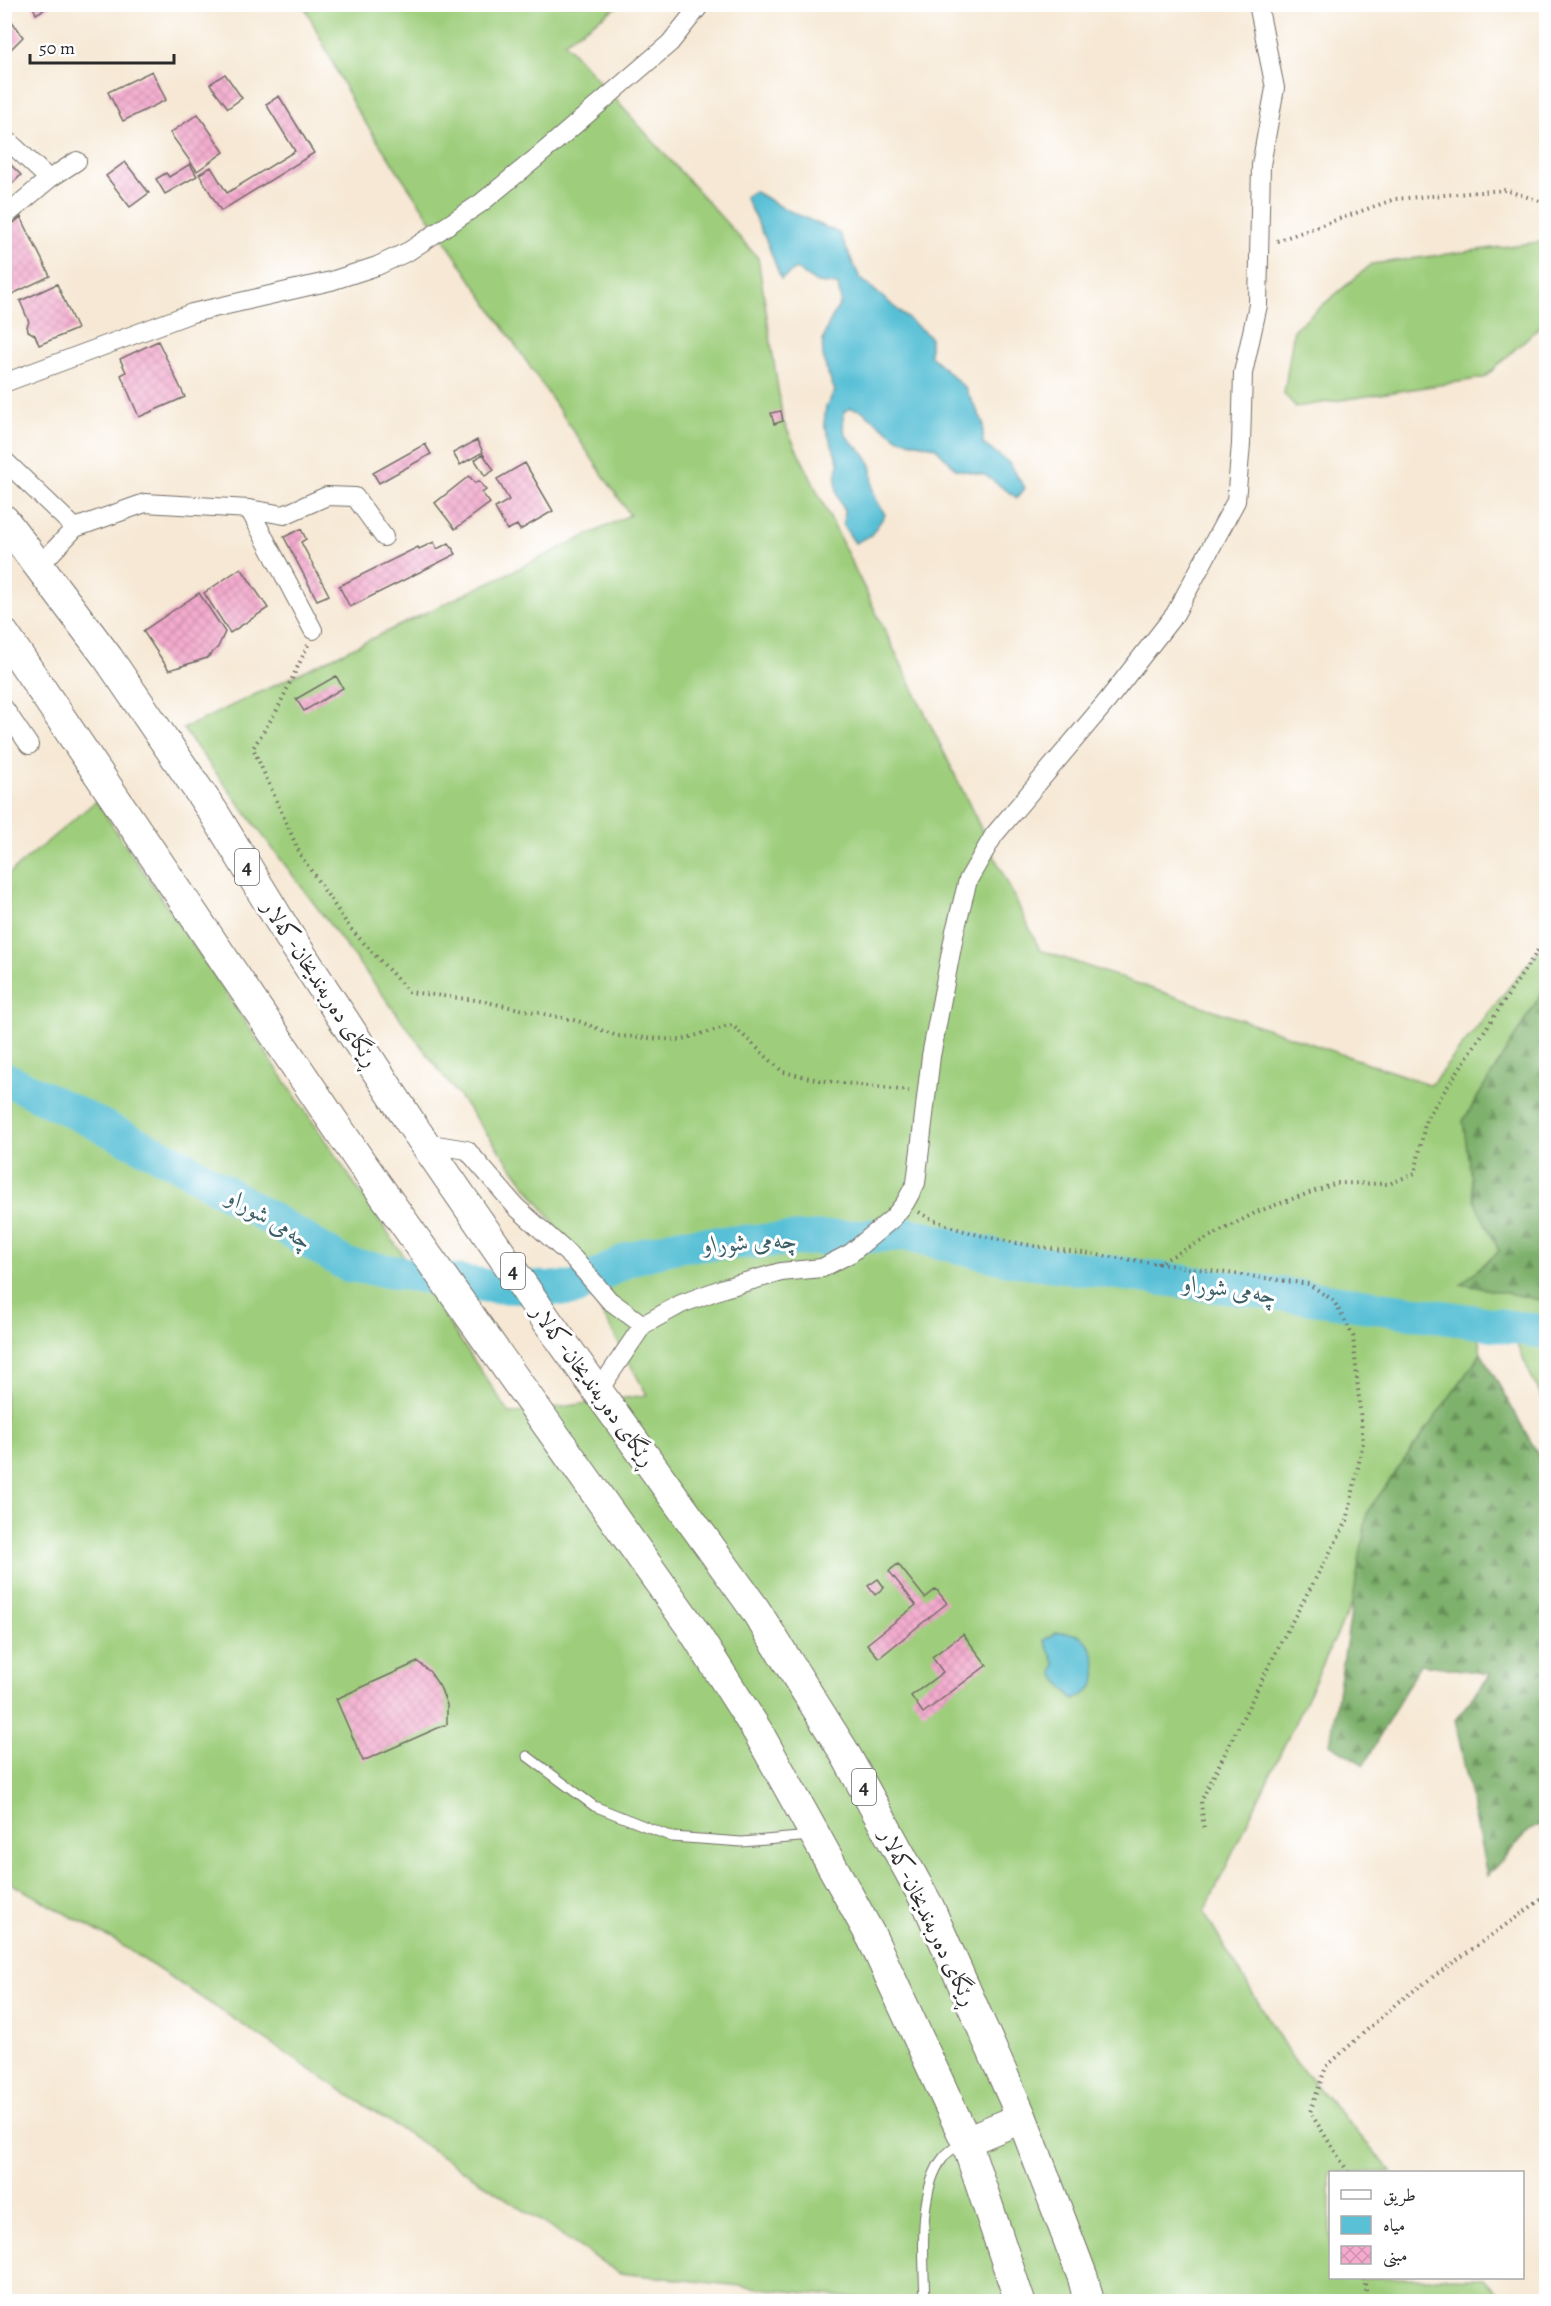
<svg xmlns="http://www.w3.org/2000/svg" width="1551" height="2306" font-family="Alegreya,Amiri,serif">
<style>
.grass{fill:#9ece7c;stroke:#647c54;stroke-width:1.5}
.forest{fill:url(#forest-firs);stroke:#546e4c;stroke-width:1.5}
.water{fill:#59c0d6;stroke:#427680;stroke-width:1.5}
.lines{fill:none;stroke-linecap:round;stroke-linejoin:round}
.river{stroke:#59c0d6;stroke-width:34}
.building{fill:url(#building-cross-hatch)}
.service-casing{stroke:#726d66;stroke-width:11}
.minor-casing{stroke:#726d66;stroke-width:20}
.trunk-casing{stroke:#726d66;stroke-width:32}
.path{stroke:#726d66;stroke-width:4;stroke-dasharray:1.5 4.5;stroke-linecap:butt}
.service{stroke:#fff;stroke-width:9}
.minor{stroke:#fff;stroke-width:18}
.trunk{stroke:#fff;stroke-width:30}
.labels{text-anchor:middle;stroke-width:6;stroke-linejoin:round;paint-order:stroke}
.shield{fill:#fff;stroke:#6b6b6b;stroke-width:1.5}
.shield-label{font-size:21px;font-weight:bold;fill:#2b2b2b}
.street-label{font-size:22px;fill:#2b2b2b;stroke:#fff}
.water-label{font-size:24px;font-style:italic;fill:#3b5f67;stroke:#fff}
</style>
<defs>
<pattern id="forest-firs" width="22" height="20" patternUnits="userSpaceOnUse" patternTransform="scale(1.5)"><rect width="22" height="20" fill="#7eb16c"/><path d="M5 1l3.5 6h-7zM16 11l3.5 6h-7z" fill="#679059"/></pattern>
<pattern id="building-cross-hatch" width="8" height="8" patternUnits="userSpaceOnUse" patternTransform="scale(1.5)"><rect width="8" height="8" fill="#f3aacd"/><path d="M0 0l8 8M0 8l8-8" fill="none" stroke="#d092b0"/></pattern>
</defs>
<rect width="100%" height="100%" fill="#fff"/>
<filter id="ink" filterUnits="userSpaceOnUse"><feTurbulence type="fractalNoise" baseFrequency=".0167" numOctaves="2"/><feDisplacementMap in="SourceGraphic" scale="12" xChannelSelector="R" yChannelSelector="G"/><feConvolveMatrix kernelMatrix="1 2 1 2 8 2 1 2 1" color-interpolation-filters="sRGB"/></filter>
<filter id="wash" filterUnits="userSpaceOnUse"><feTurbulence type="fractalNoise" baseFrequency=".008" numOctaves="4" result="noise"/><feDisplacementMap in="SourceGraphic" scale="24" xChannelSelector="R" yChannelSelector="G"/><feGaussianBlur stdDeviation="1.35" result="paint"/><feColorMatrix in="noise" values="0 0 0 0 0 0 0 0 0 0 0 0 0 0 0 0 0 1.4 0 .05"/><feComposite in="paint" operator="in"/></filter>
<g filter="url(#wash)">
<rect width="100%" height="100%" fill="#f6e8d4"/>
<path class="grass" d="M304,5H620L564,42L758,258L783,421L1040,950L1431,1085L1546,941V1404L1532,1378L1502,1310L1487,1308L1477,1330L1481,1353L1546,1469L1375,1555L1204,1913L1292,2058L1392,2172H1330V2278H1484L1505,2301L891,2302L619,2273L117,1942L5,1880V877L96,801L510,1414L647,1395L551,1219L183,729L630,515L354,106Z
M1546,241V329L1540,326L1484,378L1296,407L1284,394L1294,329L1372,264Z"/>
<path class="forest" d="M1546,986V1301L1461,1284L1499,1251L1474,1200L1463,1121Z
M1481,1353L1546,1469V1821L1530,1830L1487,1876L1455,1720L1491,1674L1420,1664L1364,1765L1330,1744L1367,1512Z"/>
<path class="water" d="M754,191L783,208L839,233L860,278L930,337V355L965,388L983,422V444L1008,462L1025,488L1017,498L985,475L956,469L935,447L899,439L861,410L850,408L844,412C839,448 861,439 871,466C874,474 871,482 873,490C874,498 881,507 885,515L871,535L855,543L843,525L844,510L837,495L836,478L839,463L824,424L826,407L835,391C817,348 818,341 841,302L838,285L817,283L796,269L781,279L767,242L745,197Z
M1056,1633C1064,1633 1072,1632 1079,1636C1093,1642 1099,1668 1095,1682C1091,1692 1083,1695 1074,1700L1053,1674L1055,1664L1044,1640Z"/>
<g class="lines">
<path class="river" d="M4,1078L179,1164L347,1265L488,1286L574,1289L629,1259L680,1245L908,1234L1008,1259L1334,1301L1546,1332"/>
</g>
<g id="blocks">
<path class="building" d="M32,4H54L36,14Z
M4,10L23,37L6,54L4,53Z
M152,71L166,100L123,121L108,92Z
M225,74L242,98L228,108L210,84Z
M279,96L314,153L221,211L199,174L211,167L227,193L295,151L266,104Z
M198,114L224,152L197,171L170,133Z
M4,158L21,175L4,192Z
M125,162L149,193L130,207L106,176Z
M190,164L197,176L165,194L156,179L166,173L169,177Z
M21,217L50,276L4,298V231Z
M57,284L77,329L39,345L35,335L28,331L27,326L29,322L20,301Z
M158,341L185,397L139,417L121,375L126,372L120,359Z
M781,411L783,421L774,424L771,413Z
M477,440L483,452L460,465L453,453Z
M425,444L431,454L379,483L373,473Z
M483,454L494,470L485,476L475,460Z
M525,463L553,511L520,530L517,525L507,530L495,508L509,500L497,479Z
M469,476L475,483L479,481L486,490L482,493L490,503L455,529L435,503Z
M301,529L306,539L301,542L329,595L317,600L284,537Z
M434,542L437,549L449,543L456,554L350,607L339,586L418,547L419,549Z
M241,568L268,608L230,633L204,593Z
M199,593L225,632L218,647L207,658L169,670L143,631Z
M336,676L343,688L304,711L296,699Z
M898,1564L925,1598L936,1589L947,1603L879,1658L867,1644L916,1605L889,1571Z
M878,1579L884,1587L875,1595L868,1586Z
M963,1634L987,1665L923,1713L911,1696L943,1672L932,1657Z
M418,1662L430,1672L440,1687L447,1705V1724L363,1761L336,1699Z"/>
</g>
</g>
<g filter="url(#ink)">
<use href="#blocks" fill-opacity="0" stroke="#726d66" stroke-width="1.5"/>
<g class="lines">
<defs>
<path id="service" d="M527,1756L594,1806L672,1837L742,1842L811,1836
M925,2302C924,2261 917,2191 943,2158C948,2151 954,2148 961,2144"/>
<path id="minor" d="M4,137L49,179
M4,217L49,179L77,161
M4,383L192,313L331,281L377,266L409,251L481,203L535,159L670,43L701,4
M4,460L75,528
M249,509L284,515L327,496L355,497L384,537
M39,566L75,528L145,503L249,509L313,630
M4,708L29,745
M425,1143L467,1150L516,1207L574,1259L609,1300L643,1325
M599,1390L643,1325L681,1304L724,1288L781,1272L822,1268L851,1253L893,1218L905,1203L916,1183L931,1056L955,931L968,880L994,835L1107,701L1175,614L1236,501L1241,444L1243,373L1258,305L1261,165L1275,88L1258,4"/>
<path id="trunk" d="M4,520L108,658L214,813L289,936L412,1125L548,1322L754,1608L843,1750L929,1907L1022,2118L1083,2278L1089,2302
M4,634L360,1161L691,1627L758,1732L872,1938L966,2141L1020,2302
M966,2141L1022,2118"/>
</defs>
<use href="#service" class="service-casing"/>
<use href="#minor" class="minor-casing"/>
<use href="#trunk" class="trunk-casing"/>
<path class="path" d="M1277,241L1395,199L1505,190L1546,203
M308,645L277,710L253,748L301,856L350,928L409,992L476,1000L578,1021L617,1036L680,1040L732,1025L783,1072L819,1080L909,1091
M919,1212C961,1238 1041,1247 1091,1254C1164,1265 1236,1274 1309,1284L1334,1301L1353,1336L1363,1442L1347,1521L1282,1640L1201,1801L1204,1831
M1157,1264L1259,1211L1337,1183L1389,1184L1415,1173L1426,1119L1546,938
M1348,2172L1310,2112L1326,2067L1398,2002L1546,1896
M1364,2278L1368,2302"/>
<use href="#service" class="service"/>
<use href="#minor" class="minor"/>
<use href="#trunk" class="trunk"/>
</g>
</g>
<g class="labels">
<g class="shield">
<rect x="235" y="849" width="24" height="36" rx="4.5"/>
<rect x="501" y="1253" width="24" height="36" rx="4.5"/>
<rect x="852" y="1769" width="24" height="36" rx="4.5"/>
</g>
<g class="shield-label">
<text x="247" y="874">4</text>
<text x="513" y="1278">4</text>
<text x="864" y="1794">4</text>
</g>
<g class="street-label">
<text transform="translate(321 983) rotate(57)" y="8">ڕێگای دەربەندیخان-کەلار</text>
<text transform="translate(594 1385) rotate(54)" y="8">ڕێگای دەربەندیخان-کەلار</text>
<text transform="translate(929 1917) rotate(64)" y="8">ڕێگای دەربەندیخان-کەلار</text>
</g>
<g class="water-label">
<text transform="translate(270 1219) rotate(31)" y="8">چەمی شوراو</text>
<text transform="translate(750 1242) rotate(-3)" y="8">چەمی شوراو</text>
<text transform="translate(1230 1289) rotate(8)" y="8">چەمی شوراو</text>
</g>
</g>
<rect width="1551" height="2306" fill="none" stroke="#fff" stroke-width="24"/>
<rect x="1329" y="2171" width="195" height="108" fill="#ffffff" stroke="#aaaaaa" stroke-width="1.5"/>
<rect x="1341" y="2190" width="30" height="9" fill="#ffffff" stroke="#aaaaaa" stroke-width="1.5"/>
<text x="1383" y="2201" font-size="18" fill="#2b2b2b">طريق</text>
<rect x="1341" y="2216" width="30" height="18" fill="#59c0d6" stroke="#aaaaaa" stroke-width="1.5"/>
<text x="1383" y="2231" font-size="18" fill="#2b2b2b">مياه</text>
<rect x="1341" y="2246" width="30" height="18" fill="url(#building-cross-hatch)" stroke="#aaaaaa" stroke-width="1.5"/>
<text x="1383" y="2261" font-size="18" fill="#2b2b2b">مبنى</text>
<path d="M30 54v9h144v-9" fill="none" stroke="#2b2b2b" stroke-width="3"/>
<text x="39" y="54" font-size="18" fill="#2b2b2b" stroke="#ffffff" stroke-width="4.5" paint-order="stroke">50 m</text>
</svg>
